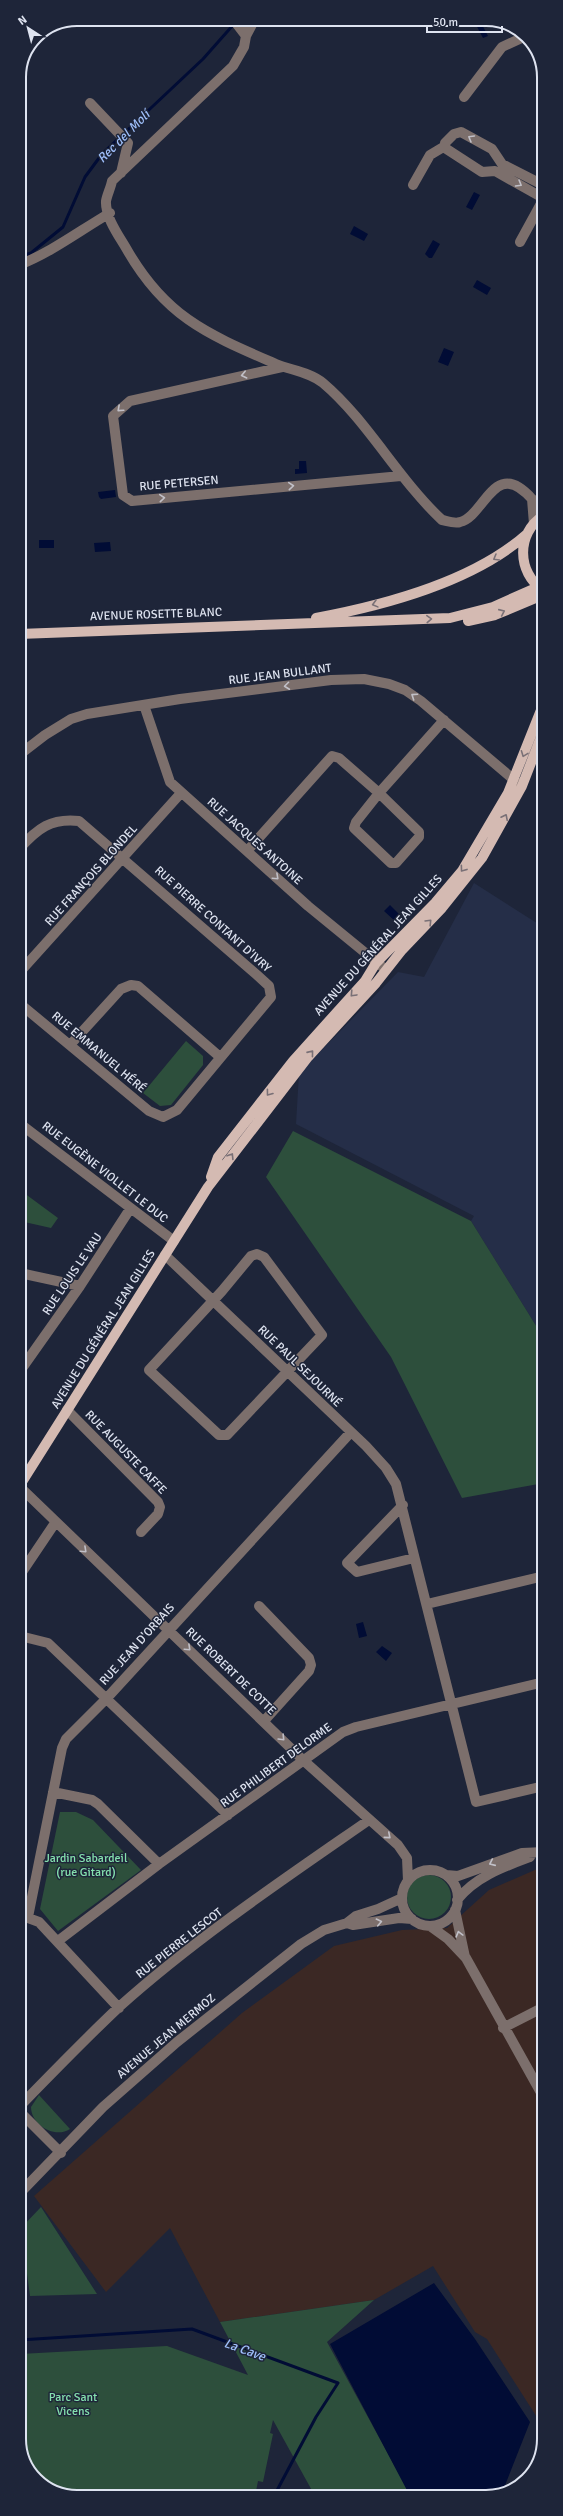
<svg xmlns="http://www.w3.org/2000/svg" width="563" height="2516" font-family="Signika,sans-serif">
<style>
.commercial{fill:#3b2824}
.built{fill:#252e48}
.green{fill:#2d4f3c}
.water{fill:#010c35}
.lines{fill:none;stroke-linecap:round;stroke-linejoin:round}
.stream{stroke:#010c35;stroke-width:3}
.minor{stroke:#7c6f6c;stroke-width:10}
.major{stroke:#d4bab2;stroke-width:10}
.oneway{stroke:#c1c0c8}
.oneway2{stroke:#797076}
.labels{text-anchor:middle;stroke-width:3;stroke-linejoin:round;paint-order:stroke}
.street-label{font-size:12px;fill:#dee3f0;stroke:#1e2539}
.park-label{font-size:12px;fill:#84e0ae;stroke:#1e2539}
.water-label{font-size:13px;font-style:italic;fill:#9fbffa;stroke:#1e2539}
.rim{fill:none;stroke:#dee3f0;stroke-width:2}
</style>
<rect width="100%" height="100%" fill="#1e2539"/>
<path class="commercial" d="M544,1866V2439L532,2472L540,2422L487,2339L475,2332L433,2266L374,2300L220,2322L170,2228L106,2292L34,2196L242,2013L334,1946L402,1930L447,1928L489,1890Z"/>
<path class="built" d="M474,883L543,927V1337L471,1221L474,1216L296,1124L299,1073L398,972L424,977Z"/>
<path class="green" d="M186,1041L203,1056V1065L171,1105L160,1106L143,1093Z
M293,1131L471,1221L543,1337L544,1483L462,1498L391,1357L266,1177Z
M20,1190L58,1218L51,1228L20,1221Z
M60,1812H76L93,1820L141,1870L58,1931L40,1909Z
M407 1897a22 22 0 1 1 44 0a22 22 0 1 1-44 0Z
M39,2095L70,2129C55,2139 31,2125 31,2107Z
M41,2207L97,2294L30,2296L21,2228Z
M374,2300L327,2342L411,2496H315L273,2420L270,2433L273,2434L263,2482L258,2481L255,2496L73,2497L39,2482L20,2450V2354L167,2346L248,2375L220,2322Z"/>
<path class="water" d="M473,19H479L488,36L483,38Z
M474,192L480,195L472,210L466,207Z
M354,226L368,234L364,241L350,234Z
M433,240L440,244L432,258H429L425,254Z
M477,280L491,288L487,295L473,287Z
M444,348L454,352L448,366L438,362Z
M299,461H306L307,473L295,474V469H299Z
M115,490L116,497L101,499L99,497L98,492Z
M39,540H54V548H39Z
M110,542L111,551L95,552L94,543Z
M390,905L401,916L396,922L384,911Z
M363,1622L367,1636L359,1638L356,1624Z
M382,1646L392,1653L386,1661L376,1652Z
M434,2283L475,2339L530,2422L502,2493L497,2496H410L330,2344Z"/>
<g class="lines">
<path class="stream" d="M19,257L31,253L63,227L85,177L102,154L203,59L234,24
M20,2340L192,2329L338,2383L316,2417L274,2496"/>
<path class="minor" d="M233,19L246,36L244,47L233,66L112,181C111,187 107,195 106,201C105,217 119,236 126,248C165,317 207,334 276,364C290,370 310,372 323,383C367,420 398,479 442,520C447,521 455,524 460,522C485,516 494,456 532,499
M246,36L255,19
M464,97L502,47L526,36
M90,103L128,143L121,173
M413,185L430,155L445,146
M543,185L502,164L492,149L461,132L454,134L445,143V148L482,172L495,171L543,198
M520,242L543,200
M19,265C52,252 79,231 110,213
M282,367L130,401L113,416L123,495L132,501L401,476
M534,524L532,499L543,506
M144,705L170,782L308,906L385,969
M19,755L45,735L71,719L87,714L180,699L331,680L364,679L389,684L405,690L421,701L519,784
M379,793L419,832V837L396,863H391L354,828L356,822Z
M19,849C38,828 51,818 79,821L257,975L269,986L271,997L177,1110L163,1117L149,1111L19,1003
M247,851L332,756L339,758L379,793L444,720
M19,973L181,793
M70,1045L121,989L131,985L138,986L220,1057
M19,1123L174,1241
M257,1254L264,1257L322,1335L227,1435H219L149,1370L222,1291L251,1256Z
M165,1255L366,1446L386,1468L396,1484L476,1802L544,1786
M20,1273L80,1286
M20,1371L80,1286L130,1209
M67,1410L158,1502L160,1507L158,1514L141,1532
M20,1487L303,1760L398,1845L407,1858L408,1881
M403,1505L347,1563L357,1572L414,1558
M20,1575L55,1523
M427,1604L544,1576
M259,1606L309,1658L311,1665L309,1671L264,1721
M20,1636L48,1643L228,1815
M53,1792L92,1800L98,1804L159,1864
M402 1898a28 28 0 1 1 56 0a28 28 0 1 1-56 0Z
M446,1875L458,1876L522,1853L544,1852
M457,1900C475,1877 503,1867 530,1857
M455,1910L465,1957
M20,1915L39,1922L119,2008
M28,1917L62,1748L66,1739L106,1699L351,1432
M347,1923L353,1925L399,1918L412,1919
M430,1926L448,1939L466,1958L544,2098
M58,1941L159,1864L343,1732L356,1727L544,1682
M503,2028L544,2007
M20,2106C52,2073 85,2039 119,2007C196,1938 284,1879 369,1820
M20,2112L61,2153
M20,2193L103,2107L177,2042L301,1944L324,1930L347,1923L356,1916L378,1909L402,1898
M544,2440V2438"/>
<path class="major" d="M543,516C516,533 517,573 543,590
M316,618C386,605 473,582 527,534
M468,621L495,615L543,595
M19,634L450,618L493,607L538,587
M211,1177L218,1157L293,1061L365,981L376,963L435,903L462,871L508,793L543,705
M20,1485L208,1187L308,1057L376,983L402,950L442,908L482,858L522,786L543,732"/>
</g>
<defs><path id="oneway-chevron" d="M-2-3.5L2.5 0L-2 3.5" fill="none" stroke-width="1.6" stroke-linecap="round" stroke-linejoin="round"/></defs>
<g class="oneway">
<use href="#oneway-chevron" transform="translate(471 138) rotate(-150)"/>
<use href="#oneway-chevron" transform="translate(519 184) rotate(30)"/>
<use href="#oneway-chevron" transform="translate(244 375) rotate(167)"/>
<use href="#oneway-chevron" transform="translate(120 409) rotate(138)"/>
<use href="#oneway-chevron" transform="translate(291 486) rotate(-5)"/>
<use href="#oneway-chevron" transform="translate(162 498) rotate(-5)"/>
<use href="#oneway-chevron" transform="translate(287 686) rotate(173)"/>
<use href="#oneway-chevron" transform="translate(414 696) rotate(-146)"/>
<use href="#oneway-chevron" transform="translate(276 877) rotate(43)"/>
<use href="#oneway-chevron" transform="translate(84 1550) rotate(43)"/>
<use href="#oneway-chevron" transform="translate(188 1648) rotate(43)"/>
<use href="#oneway-chevron" transform="translate(282 1738) rotate(46)"/>
<use href="#oneway-chevron" transform="translate(388 1836) rotate(41)"/>
<use href="#oneway-chevron" transform="translate(492 1863) rotate(156)"/>
<use href="#oneway-chevron" transform="translate(379 1922) rotate(-12)"/>
<use href="#oneway-chevron" transform="translate(459 1934) rotate(-105)"/>
</g>
<g class="oneway2">
<use href="#oneway-chevron" transform="translate(496 558) rotate(150)"/>
<use href="#oneway-chevron" transform="translate(375 604) rotate(165)"/>
<use href="#oneway-chevron" transform="translate(502 612) rotate(-24)"/>
<use href="#oneway-chevron" transform="translate(429 619) rotate(-3)"/>
<use href="#oneway-chevron" transform="translate(524 754) rotate(111)"/>
<use href="#oneway-chevron" transform="translate(505 817) rotate(-63)"/>
<use href="#oneway-chevron" transform="translate(463 869) rotate(126)"/>
<use href="#oneway-chevron" transform="translate(429 922) rotate(-46)"/>
<use href="#oneway-chevron" transform="translate(353 994) rotate(133)"/>
<use href="#oneway-chevron" transform="translate(311 1053) rotate(-51)"/>
<use href="#oneway-chevron" transform="translate(269 1093) rotate(127)"/>
<use href="#oneway-chevron" transform="translate(231 1156) rotate(-58)"/>
</g>
<g class="labels">
<g class="street-label">
<text transform="translate(179 483) rotate(-5)" y="4">RUE PETERSEN</text>
<text transform="translate(156 614) rotate(-2)" y="4">AVENUE ROSETTE BLANC</text>
<text transform="translate(280 674) rotate(-7)" y="4">RUE JEAN BULLANT</text>
<text transform="translate(255 841) rotate(42)" y="4">RUE JACQUES ANTOINE</text>
<text transform="translate(91 875) rotate(-48)" y="4">RUE FRANÇOIS BLONDEL</text>
<text transform="translate(213 919) rotate(42)" y="4">RUE PIERRE CONTANT D'IVRY</text>
<text transform="translate(378 945) rotate(-48)" y="4">AVENUE DU GÉNÉRAL JEAN GILLES</text>
<text transform="translate(99 1052) rotate(40)" y="4">RUE EMMANUEL HÉRÉ</text>
<text transform="translate(105 1172) rotate(38)" y="4">RUE EUGÈNE VIOLLET LE DUC</text>
<text transform="translate(72 1274) rotate(-56)" y="4">RUE LOUIS LE VAU</text>
<text transform="translate(103 1329) rotate(-58)" y="4">AVENUE DU GÉNÉRAL JEAN GILLES</text>
<text transform="translate(300 1366) rotate(44)" y="4">RUE PAUL SEJOURNÉ</text>
<text transform="translate(126 1452) rotate(46)" y="4">RUE AUGUSTE CAFFE</text>
<text transform="translate(137 1644) rotate(-48)" y="4">RUE JEAN D'ORBAIS</text>
<text transform="translate(231 1671) rotate(44)" y="4">RUE ROBERT DE COTTE</text>
<text transform="translate(276 1765) rotate(-36)" y="4">RUE PHILIBERT DELORME</text>
<text transform="translate(179 1943) rotate(-38)" y="4">RUE PIERRE LESCOT</text>
<text transform="translate(166 2036) rotate(-40)" y="4">AVENUE JEAN MERMOZ</text>
</g>
<g class="park-label">
<text x="86" y="1862">Jardin Sabardeil<tspan x="86" dy="14">(rue Gitard)</tspan></text>
<text x="73" y="2401">Parc Sant<tspan x="73" dy="14">Vicens</tspan></text>
</g>
<g class="water-label">
<text transform="translate(123 136) rotate(-45)" y="5">Rec del Molí</text>
<text transform="translate(245 2349) rotate(20)" y="5">La Cave</text>
</g>
</g>
<path d="M0 0H563V2516H0ZM77 26H486A51 51 0 0 1 537 77V2439A51 51 0 0 1 486 2490H77A51 51 0 0 1 26 2439V77A51 51 0 0 1 77 26Z" fill="#1e2539" fill-rule="evenodd"/>
<path class="rim" d="M77 26H486A51 51 0 0 1 537 77V2439A51 51 0 0 1 486 2490H77A51 51 0 0 1 26 2439V77A51 51 0 0 1 77 26Z"/>
<g transform="translate(28 28) rotate(324)" stroke="#1e2539" stroke-width="3" paint-order="stroke">
<path d="M0-3L7 15L0 10L-7 15Z" fill="#dee3f0"/>
<text y="-6" font-size="11" font-weight="bold" text-anchor="middle" fill="#dee3f0">N</text>
</g>
<path d="M427 26v6h75v-6" fill="none" stroke="#dee3f0" stroke-width="2"/>
<text x="433" y="26" font-size="12" fill="#dee3f0" stroke="#1e2539" stroke-width="3" paint-order="stroke">50 m</text>
</svg>
